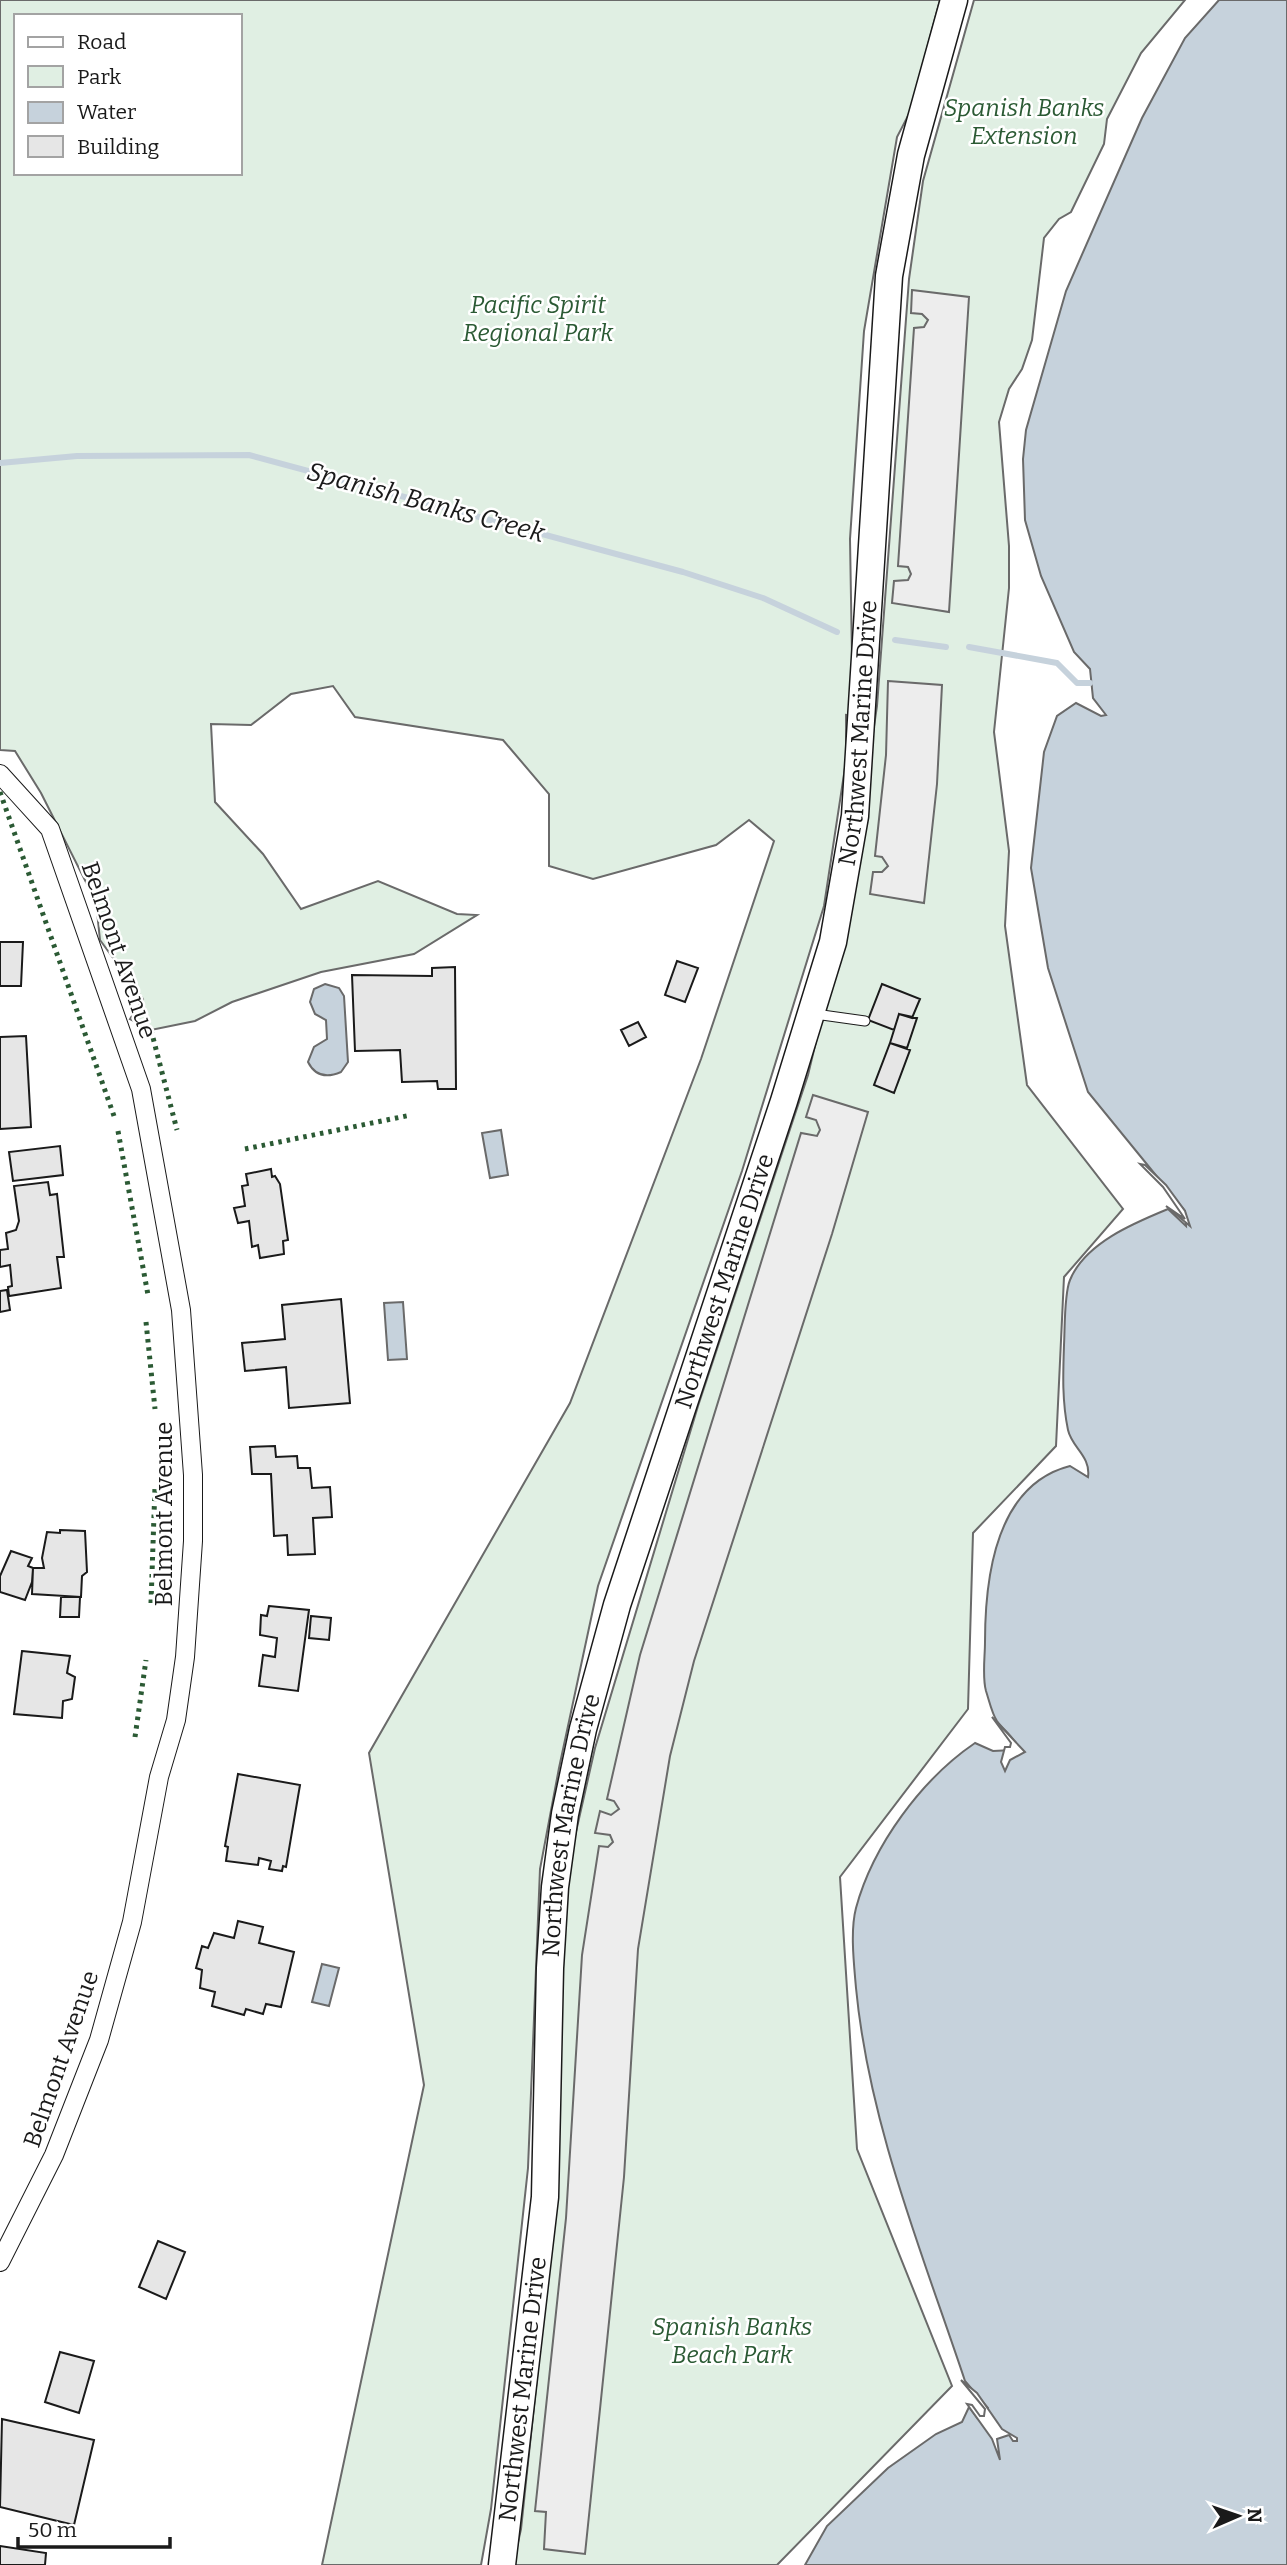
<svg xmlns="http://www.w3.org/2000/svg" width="1287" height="2565" font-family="Bitter,serif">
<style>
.green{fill:#e0efe3;stroke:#6a6a6a;stroke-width:2;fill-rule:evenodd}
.parking{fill:#ededed;stroke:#6a6a6a;stroke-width:2}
.water{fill:#c6d2dc;stroke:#6a6a6a;stroke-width:2}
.pier{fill:#fff;stroke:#6a6a6a;stroke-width:2}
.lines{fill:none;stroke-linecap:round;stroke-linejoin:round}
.stream{stroke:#c6d2dc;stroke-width:6}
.building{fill:#e6e6e6;stroke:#1a1a1a;stroke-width:2}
.lane-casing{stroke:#1a1a1a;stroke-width:11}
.street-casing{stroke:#1a1a1a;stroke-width:20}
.secondary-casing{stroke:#1a1a1a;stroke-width:29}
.lane{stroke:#fff;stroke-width:9}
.street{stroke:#fff;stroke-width:18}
.secondary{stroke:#fff;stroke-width:26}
.hedge{stroke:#2b5a34;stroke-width:5;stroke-dasharray:3.5 5;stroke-linecap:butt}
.labels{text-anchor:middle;stroke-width:5;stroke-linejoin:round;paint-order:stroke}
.park-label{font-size:24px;font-style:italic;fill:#2b5a34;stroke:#fff}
.street-label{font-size:24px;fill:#1a1a1a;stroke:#fff}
.water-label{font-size:26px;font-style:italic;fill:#1a1a1a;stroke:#fff}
</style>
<rect width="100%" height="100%" fill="#fff"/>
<path class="green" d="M0,0H940L910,112L897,137L864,331L850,539L853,716L846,715V761L824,906L742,1171L598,1586L559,1768L540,1869L528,2168L491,2509L481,2565H322L424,2085L369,1753L570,1403L701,1059L774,841L749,820L716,845L593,879L549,866V794L503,740L355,717L333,686L291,694L251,725L211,724L215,802L263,854L301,909L378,881L457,914L477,915L414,954L321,972L232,1002L195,1021L151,1030L130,1019L143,999L100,940L96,902L41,793L15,751L0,750ZM16,16H240V173H16Z
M974,0H1185L1141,53L1107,119L1104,144L1071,212L1059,219L1044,238L1032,340L1022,369L1009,389L999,422L1009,546V588L994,732L1009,851L1005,926L1027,1085L1123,1209L1064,1277L1056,1446L973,1533L968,1709L840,1877L857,2149L952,2386L777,2565H513L521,2529L555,2207L566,1876L595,1748L698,1406L808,1075L847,912L877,706L909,279L923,181Z"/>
<path class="parking" d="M912,290L969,297L949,612L892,603L894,581L908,580L911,574L908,567L898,566L914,328L924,327L928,320L922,314L911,313Z
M888,681L942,685L937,784L924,903L870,894L873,872H882L888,866L882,857L875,856L886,755Z
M813,1095L868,1112L832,1234L694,1661L670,1756L638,1949L624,2177L585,2554L544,2549L546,2512L535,2511L566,2218L582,1955L599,1846L608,1847L613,1842L610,1835L595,1833L600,1811L611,1815L619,1809L614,1801L607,1799L640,1655L801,1133L817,1136L820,1130L816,1120L806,1117Z"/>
<path class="water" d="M1219,0H1287V2565H805L827,2526L888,2468L936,2434L962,2422L969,2407L978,2419L985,2420L988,2408L965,2381C922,2252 869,2124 856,1988C854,1964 850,1931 856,1908C873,1845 922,1779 975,1743L993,1751L1013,1750L1015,1742C1010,1734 1003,1729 997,1721C992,1714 989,1700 986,1691C982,1677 985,1657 985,1642C985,1578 996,1485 1070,1466L1088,1477C1091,1456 1072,1448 1068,1430C1062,1401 1063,1374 1064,1345C1065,1328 1064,1294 1070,1280C1085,1243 1134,1223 1168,1209L1186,1226L1185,1211L1088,1092L1048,968L1031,868L1044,752L1057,716L1076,703L1101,716L1106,715L1093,698L1090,669L1074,652L1041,576L1025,520L1023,459L1026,430L1066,291L1142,118L1185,38Z
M325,984L339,988L344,996L348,1062L341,1072C327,1078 315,1076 308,1062L314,1047L327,1039L326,1020L315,1014L310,1002L314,989Z
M501,1130L508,1175L490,1178L482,1133Z
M403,1302L407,1359L388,1360L384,1303Z
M322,1964L339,1968L329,2006L312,2002Z"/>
<path class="pier" d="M1140,1164L1145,1165L1166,1185L1185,1211L1190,1226L1166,1206L1185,1219L1163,1187Z
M992,1717L1025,1752L1010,1760L1005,1771L1001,1762L1005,1747H1010L1011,1743Z
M961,2380L977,2393L1002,2429L1017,2438V2441H1013L1009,2435L997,2439L1000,2460L992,2439L967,2404L972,2405L980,2416H984L985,2409Z"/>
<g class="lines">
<path class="stream" d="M0,463L77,456L249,455L683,572L763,598L837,632
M895,640L946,647
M969,647L1057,663L1077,683H1090"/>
</g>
<path class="building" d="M0,942H23L21,986H0Z
M677,961L698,968L685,1002L665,995Z
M455,967L456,1089H438L437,1081L402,1082L400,1050L355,1051L352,975L432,976V968Z
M882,984L920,999L912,1018L899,1014L894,1030L868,1020Z
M899,1014L917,1018L907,1048L890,1043Z
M638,1022L646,1037L629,1046L621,1030Z
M26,1036L31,1127L0,1129V1037Z
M890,1043L910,1050L894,1093L874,1085Z
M60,1146L63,1175L13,1181L9,1152Z
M271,1169L272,1177L275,1176L280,1184L288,1240L283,1241L284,1254L260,1258L258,1245L252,1247L249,1221L238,1223L234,1208L245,1206L242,1186L248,1185L246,1174Z
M48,1182L50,1195L57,1194L64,1257H57L61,1288L9,1296L8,1287L12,1286L10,1265L0,1267V1250L8,1249L6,1233L16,1230L19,1221L14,1186Z
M7,1290L10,1310L0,1312V1291Z
M341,1299L350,1403L289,1408L286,1367L245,1371L242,1343L285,1339L282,1305Z
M275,1446L276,1457L297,1456L298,1468H310L312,1488L330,1487L332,1517L313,1518L315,1554L288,1555L287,1535L274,1536L271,1474H252L250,1447Z
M60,1530L85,1531L87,1572L82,1576L81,1597L32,1594L33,1568H44L42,1558L47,1532L60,1533Z
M11,1551L32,1558L28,1566L33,1568L32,1582L25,1600L0,1592V1576Z
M61,1597H80L79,1617H60Z
M269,1606L309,1610L298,1691L259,1686L263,1655L275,1657L277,1638L260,1635L261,1615L267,1616Z
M311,1616L331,1618L329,1640L309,1638Z
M22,1651L70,1656L67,1673L75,1677L72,1699L63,1701L62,1718L14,1714Z
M238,1774L300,1785L286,1867L283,1866L282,1871L269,1869L271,1861L259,1858L258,1865L226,1861L228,1847L225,1846Z
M238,1921L263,1927L259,1943L294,1952L281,2007L266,2004L263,2014L246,2009L244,2015L212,2006L215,1992L200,1988L202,1970L196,1968L202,1946L208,1948L214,1933L234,1938Z
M158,2241L185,2252L166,2299L139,2287Z
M60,2352L94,2361L79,2413L45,2402Z
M2,2419L94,2440L74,2525L0,2507Z
M0,2546L46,2553L45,2565H0Z"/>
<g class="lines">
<defs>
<path id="lane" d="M815,1014L865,1021"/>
<path id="street" d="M0,774L50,829L141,1089L181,1310L193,1475V1541L185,1657L176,1720L159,1777L132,1922L99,2040L54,2155L0,2262"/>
<g id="secondary">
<path id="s1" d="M502,2565L545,2197L550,1968L555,1887L565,1814L583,1729L617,1605L784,1101L833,942L855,816L889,276L911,155L954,0"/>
</g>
</defs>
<use href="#lane" class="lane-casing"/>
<use href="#street" class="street-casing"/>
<use href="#secondary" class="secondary-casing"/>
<use href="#lane" class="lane"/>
<use href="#street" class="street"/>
<use href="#secondary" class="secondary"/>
<path class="hedge" d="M0,792L114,1116
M151,1030L177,1130
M118,1131L148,1295
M245,1149L411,1115
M146,1322L155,1409
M151,1603L155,1486
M135,1737L146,1660"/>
</g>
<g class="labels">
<g class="park-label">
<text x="1024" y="116">Spanish Banks<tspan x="1024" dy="28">Extension</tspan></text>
<text x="538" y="313">Pacific Spirit<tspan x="538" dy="28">Regional Park</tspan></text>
<text x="732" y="2335">Spanish Banks<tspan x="732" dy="28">Beach Park</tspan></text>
</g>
<g class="street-label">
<text dy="8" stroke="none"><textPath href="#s1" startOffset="1878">Northwest Marine Drive</textPath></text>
<text transform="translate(119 950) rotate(71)" y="8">Belmont Avenue</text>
<text dy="8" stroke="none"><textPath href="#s1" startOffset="1311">Northwest Marine Drive</textPath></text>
<text transform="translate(164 1514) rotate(-90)" y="8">Belmont Avenue</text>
<text dy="8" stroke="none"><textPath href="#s1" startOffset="744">Northwest Marine Drive</textPath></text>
<text transform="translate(61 2059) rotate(-71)" y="8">Belmont Avenue</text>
<text dy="8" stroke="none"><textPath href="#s1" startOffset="177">Northwest Marine Drive</textPath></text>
</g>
<g class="water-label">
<text transform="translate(426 502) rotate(15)" y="9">Spanish Banks Creek</text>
</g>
</g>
<rect x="14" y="14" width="228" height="161" fill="#ffffff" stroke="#a3a3a3" stroke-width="2"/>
<rect x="28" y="37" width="35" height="10" fill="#ffffff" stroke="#a3a3a3" stroke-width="2"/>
<text x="77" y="49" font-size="21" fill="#1a1a1a">Road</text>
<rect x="28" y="66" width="35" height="21" fill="#e0efe3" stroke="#a3a3a3" stroke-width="2"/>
<text x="77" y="84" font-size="21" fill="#1a1a1a">Park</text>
<rect x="28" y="102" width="35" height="21" fill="#c6d2dc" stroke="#a3a3a3" stroke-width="2"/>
<text x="77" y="119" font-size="21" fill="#1a1a1a">Water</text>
<rect x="28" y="136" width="35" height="21" fill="#e6e6e6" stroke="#a3a3a3" stroke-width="2"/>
<text x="77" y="154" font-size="21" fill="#1a1a1a">Building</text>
<g transform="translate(1238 2516) rotate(88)" stroke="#ffffff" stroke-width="5" paint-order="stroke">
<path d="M0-5L12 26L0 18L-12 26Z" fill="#1a1a1a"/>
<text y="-10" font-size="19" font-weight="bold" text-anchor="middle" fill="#1a1a1a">N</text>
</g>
<path d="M18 2537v10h152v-10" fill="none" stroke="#1a1a1a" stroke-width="3.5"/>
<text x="28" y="2537" font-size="21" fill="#1a1a1a" stroke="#ffffff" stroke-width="5" paint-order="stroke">50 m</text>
</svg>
